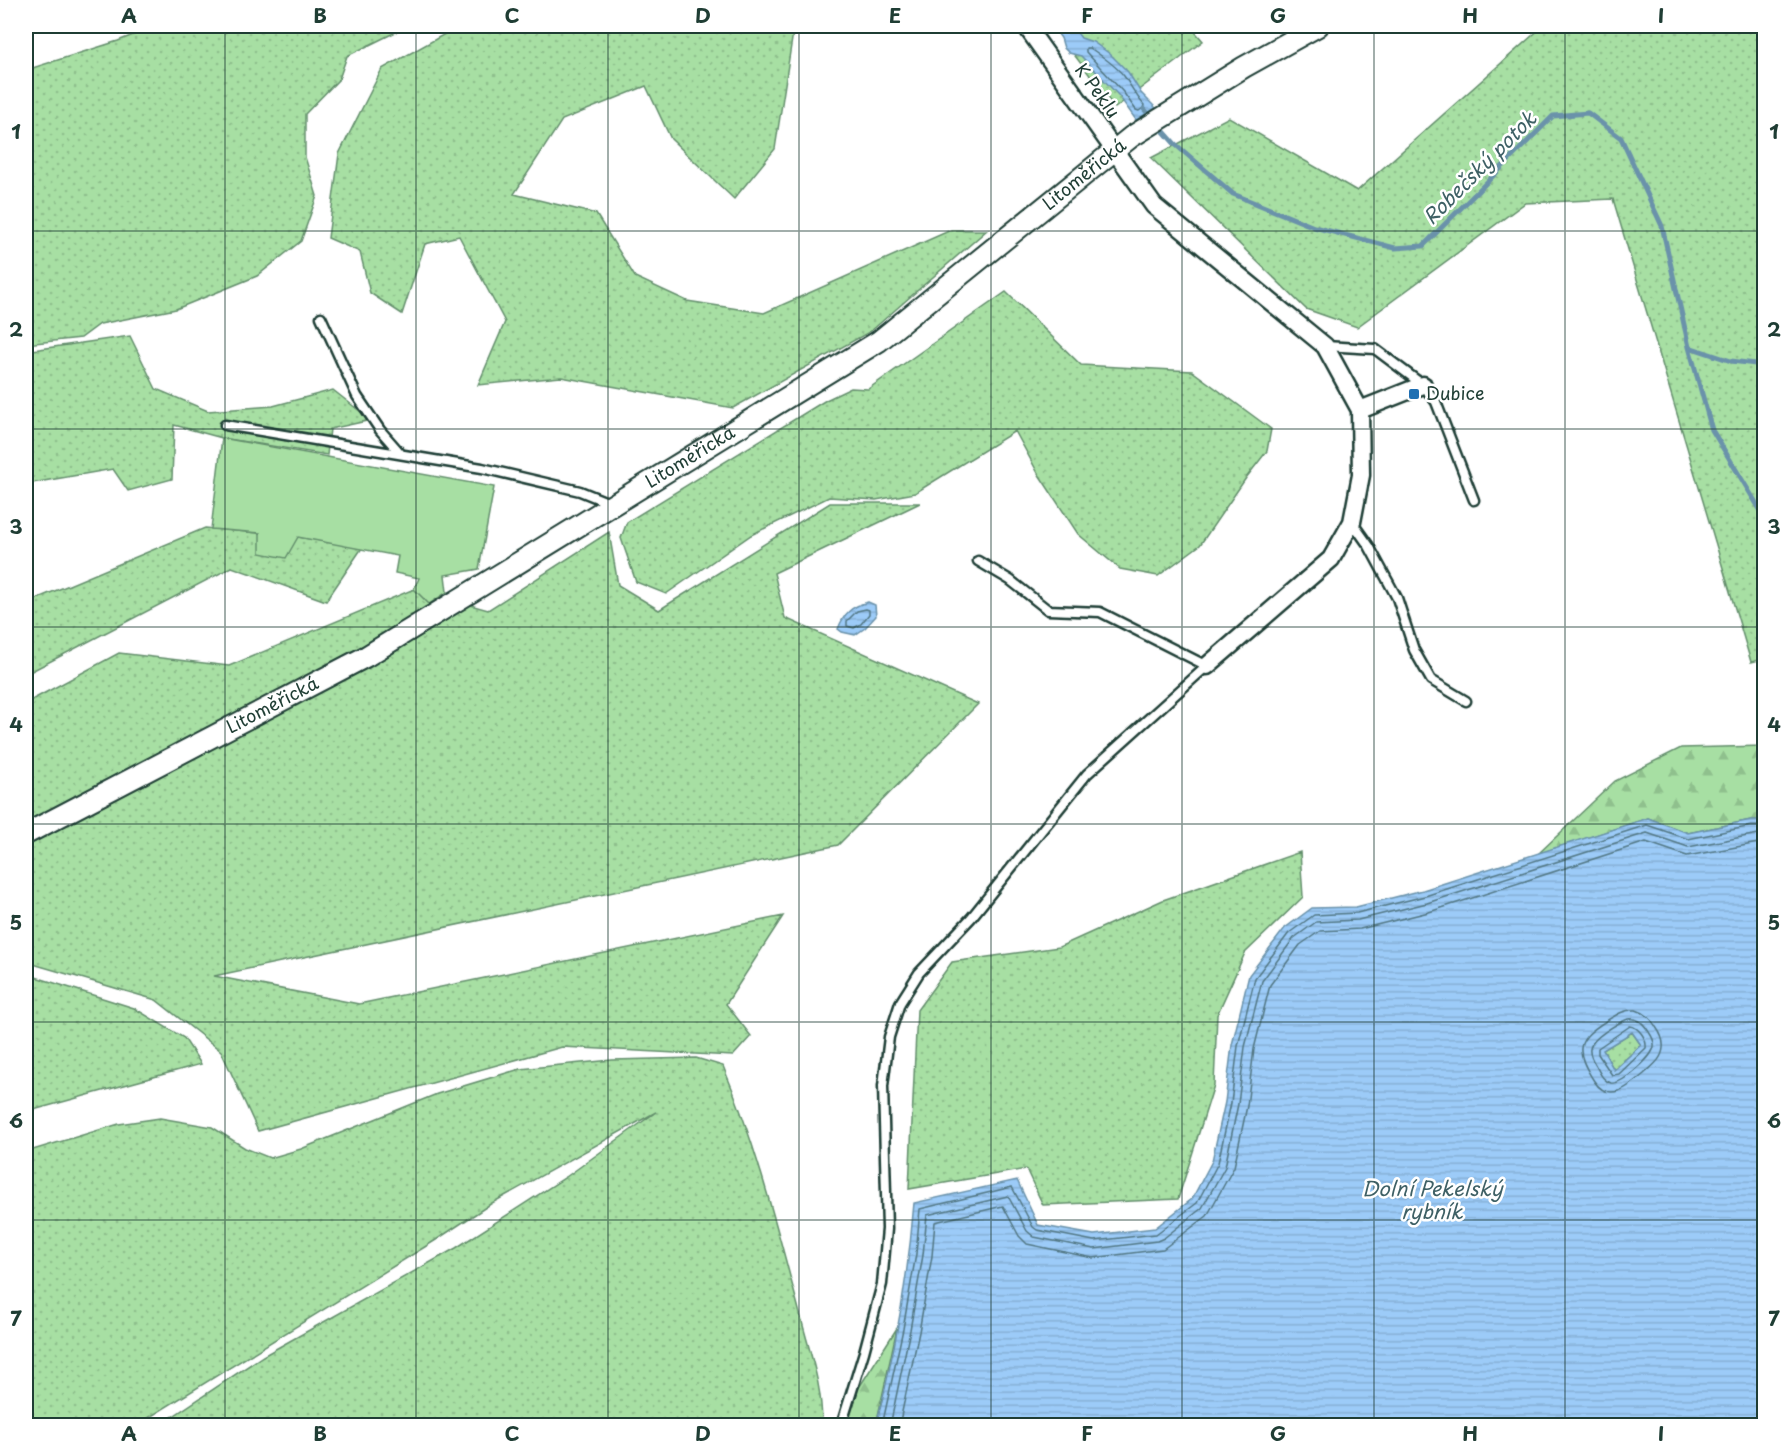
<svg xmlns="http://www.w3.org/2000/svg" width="1790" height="1451" font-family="'Playpen Sans',sans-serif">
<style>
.grass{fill:url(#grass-dots);stroke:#638e6c;stroke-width:1.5}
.forest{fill:url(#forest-firs);stroke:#638e6c;stroke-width:1.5}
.green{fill:#a7dfa3;stroke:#638e6c;stroke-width:1.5}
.water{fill:url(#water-rules);stroke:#6a92aa;stroke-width:1.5;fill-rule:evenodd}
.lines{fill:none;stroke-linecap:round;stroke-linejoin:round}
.shore{stroke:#517682;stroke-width:1.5}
.stream{stroke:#6a92aa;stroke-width:5}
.service-casing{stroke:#1f3d34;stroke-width:13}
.minor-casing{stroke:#1f3d34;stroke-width:21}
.tertiary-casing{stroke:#1f3d34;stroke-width:24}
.service{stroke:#fff;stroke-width:8}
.minor{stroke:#fff;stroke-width:16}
.tertiary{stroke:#fff;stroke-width:20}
.grid{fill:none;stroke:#1f3d34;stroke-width:1.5;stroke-opacity:0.55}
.poi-dot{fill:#1f6fb2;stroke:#fff;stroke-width:2}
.labels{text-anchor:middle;stroke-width:5;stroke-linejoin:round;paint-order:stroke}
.street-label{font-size:18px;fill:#1f3d34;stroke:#fff}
.poi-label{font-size:18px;fill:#1f3d34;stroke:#fff;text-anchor:start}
.water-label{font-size:20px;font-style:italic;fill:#3e6065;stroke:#fff}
.neatline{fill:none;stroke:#1f3d34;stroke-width:2}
.grid-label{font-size:20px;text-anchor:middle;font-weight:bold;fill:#1f3d34}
</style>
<defs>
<pattern id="grass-dots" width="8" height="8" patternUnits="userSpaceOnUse" patternTransform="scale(1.5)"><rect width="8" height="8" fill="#a7dfa3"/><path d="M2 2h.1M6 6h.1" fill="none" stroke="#8fc08d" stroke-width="1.8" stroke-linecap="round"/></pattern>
<pattern id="forest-firs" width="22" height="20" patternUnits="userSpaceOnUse" patternTransform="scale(1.5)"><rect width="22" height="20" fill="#a7dfa3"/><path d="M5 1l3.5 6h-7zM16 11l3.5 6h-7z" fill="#8fc08d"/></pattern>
<pattern id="water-rules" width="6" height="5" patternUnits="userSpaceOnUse" patternTransform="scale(1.5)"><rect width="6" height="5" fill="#9ccbf8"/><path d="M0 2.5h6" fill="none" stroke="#86afd5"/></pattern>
</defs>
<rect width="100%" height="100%" fill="#fff"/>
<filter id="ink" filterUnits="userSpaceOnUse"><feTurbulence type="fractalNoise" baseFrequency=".0167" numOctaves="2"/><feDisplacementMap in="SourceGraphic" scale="12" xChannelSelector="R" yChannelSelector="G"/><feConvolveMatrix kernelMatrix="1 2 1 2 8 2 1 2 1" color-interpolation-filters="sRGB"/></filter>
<g filter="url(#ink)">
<path class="grass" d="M156,26H408L347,56L339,79L305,114V157L317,196L301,241L257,276L176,309L100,324L81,338L26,344V70L118,41Z
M459,26H794L775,149L734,199L671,139L646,86L562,120L514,194L596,214L635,277L687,301L764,313L951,230H987L871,331L733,408L561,377L478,385L505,322L459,236L425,244L402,314L370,293L360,252L328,238L339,154L382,69Z
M1052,26H1190L1203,41L1115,108Z
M1599,26H1764V659L1751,662L1613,199L1525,203L1357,327L1306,309L1151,158L1229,117L1357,191L1542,27Z
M1006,292L1081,365L1192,371L1271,429L1267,451L1246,478L1200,545L1158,576L1120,569L1078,534L1038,473L1015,431L915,493L876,500L829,497L751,535L666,594L636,582L621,538L627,522L826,400L851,388L868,389Z
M130,336L156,389L208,411L273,406L333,390L371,420L330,429L327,455L222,438L174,425L172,479L128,491L113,469L26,484V351Z
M830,503H920L774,573L785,618L978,704L838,845L214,976L359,1004L783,916L726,1004L751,1036L733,1056L562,1047L258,1131L221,1051L156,1000L26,962V703L119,653L229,666L414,589L488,610L609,532L618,585L659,610Z
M205,528L298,537L362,548L326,601L232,567L26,674V603Z
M1300,852L1303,897L1245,953L1217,1015L1214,1085L1178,1199L1043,1205L1026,1169L909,1189L917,1010L952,962L1059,947L1163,900Z
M26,974L134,1008L184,1038L201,1064L26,1112Z
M1632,1032L1641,1045L1614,1070L1603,1050Z
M696,1058L723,1066C756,1144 777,1228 799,1310C809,1352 822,1381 822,1425H160L263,1356L456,1248L566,1177L656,1112L492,1203L436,1240L137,1425H26V1152L119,1124L160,1118L212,1127L245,1148L270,1158L301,1149L437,1094L520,1069L612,1060Z"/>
<path class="forest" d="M1764,746V820H1751L1688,833L1648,818L1538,854L1615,781L1681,748Z
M897,1328L876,1425H835Z"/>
<path class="green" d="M222,438L494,487L479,569L445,575L447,592L429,604L414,589L419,578L395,573L398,556L298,537L286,558L260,553V533L211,529Z"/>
<path class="water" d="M1052,26H1072L1081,38L1093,42L1110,54L1128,72L1141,93L1156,108L1136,120L1119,96L1081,56L1069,53L1064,48L1061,38Z
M868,602L875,605L876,616L865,628L855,635L842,632L838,629C844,613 852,606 868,602Z
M1648,818L1688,833L1751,820H1764V1425H876C895,1353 908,1278 914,1203L1017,1180L1038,1225L1094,1235L1155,1228L1192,1199L1212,1161L1225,1102L1232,1045L1249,975L1285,928L1312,908L1356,907L1423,890ZM1632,1032L1641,1045L1614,1070L1603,1050Z"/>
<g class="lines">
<path class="shore" d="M1090,48C1102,56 1115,65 1124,76C1131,86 1136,96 1144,105L1143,108L1139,111L1136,110L1123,92L1086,52V48Z
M866,609L869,610V614L861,624L854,628L847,626V621L857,611Z
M1636,1010C1646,1013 1651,1018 1656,1027C1661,1034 1664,1040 1663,1048C1662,1060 1652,1066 1644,1074C1630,1086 1609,1104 1594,1081C1574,1050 1576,1040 1606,1021C1616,1015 1624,1009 1636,1010Z
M1628,1019C1638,1018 1642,1022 1647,1029C1650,1034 1655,1039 1654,1046C1654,1056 1622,1085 1611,1083C1603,1081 1600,1073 1596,1066C1593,1061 1589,1055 1590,1049C1591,1038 1618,1023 1628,1019Z
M1630,1026C1639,1027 1647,1039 1646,1048L1619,1074L1612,1075L1598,1054V1048Z
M882,1426L903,1329L916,1254L920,1209L1012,1187L1033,1227L1037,1230L1094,1241L1156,1234L1197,1203L1218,1163L1231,1103L1238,1046L1255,978L1289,933L1314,915L1357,913L1425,896L1647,825L1688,839L1751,826H1764
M890,1426L910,1330L923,1255L927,1215L1008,1196L1027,1231L1034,1237L1094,1249L1157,1241L1164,1238L1202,1208L1225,1167L1238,1104L1245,1047L1262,981L1294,938L1316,922L1358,920L1427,903L1647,833L1688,847L1764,833
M899,1426L919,1332L932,1256L935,1222L1003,1206L1019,1236L1027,1244L1093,1258L1163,1249L1207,1216L1234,1167L1247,1106L1254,1049L1270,985L1300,945L1320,931L1360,929L1429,912L1646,842L1687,856L1764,842"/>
<path class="stream" d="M1144,109L1175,144L1233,194L1314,227L1395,248L1423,246L1553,116L1588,113L1621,138L1662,226L1689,347L1712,430L1764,516
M1689,347L1731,361L1764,365"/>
<defs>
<path id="service" d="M321,317L357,396L380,430L401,454
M1325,346L1375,349L1423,385L1436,402L1474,500
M225,425L482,468L580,491L612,504
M1352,522L1369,546L1397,598L1414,650L1431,680L1466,701
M841,1426L864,1352L882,1284L887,1229L883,1086L889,1037L900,1003L919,973L971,918L1087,774L1207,666L1100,612L1048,610L1010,580L978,561"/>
<path id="minor" d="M1026,26L1154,206L1325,346L1360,410L1361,475L1352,522L1331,559L1207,666
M1360,410L1423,385"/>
<g id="tertiary">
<path id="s1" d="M26,834L367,656L879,341L1131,137L1244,67L1318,26"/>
</g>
</defs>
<use href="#service" class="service-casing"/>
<use href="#minor" class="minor-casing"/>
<use href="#tertiary" class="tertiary-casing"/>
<use href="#service" class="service"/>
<use href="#minor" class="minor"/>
<use href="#tertiary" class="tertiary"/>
</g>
</g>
<path class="grid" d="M225,26V1426M416,26V1426M608,26V1426M799,26V1426M991,26V1426M1182,26V1426M1374,26V1426M1565,26V1426M26,231H1764M26,429H1764M26,627H1764M26,824H1764M26,1022H1764M26,1220H1764"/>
<rect class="poi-dot" x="1408" y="388" width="12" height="12" rx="3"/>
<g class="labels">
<g class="street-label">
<text transform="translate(1097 91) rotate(54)" y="6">K Peklu</text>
<text dy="6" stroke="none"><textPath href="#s1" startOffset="1250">Litoměřická</textPath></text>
<text dy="6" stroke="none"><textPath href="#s1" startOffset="764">Litoměřická</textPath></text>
<text dy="6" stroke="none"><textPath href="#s1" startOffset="278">Litoměřická</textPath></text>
</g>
<g class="poi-label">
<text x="1426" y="400">Dubice</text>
</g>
<g class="water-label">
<text transform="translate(1480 168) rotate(-45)" y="7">Robečský potok</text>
<text x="1432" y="1196">Dolní Pekelský<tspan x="1432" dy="23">rybník</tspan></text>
</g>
</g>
<rect width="1790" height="1451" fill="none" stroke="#fff" stroke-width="66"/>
<rect x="33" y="33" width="1724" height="1385" class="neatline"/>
<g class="grid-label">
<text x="129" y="23">A</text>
<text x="320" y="23">B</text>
<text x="512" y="23">C</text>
<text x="703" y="23">D</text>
<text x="895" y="23">E</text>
<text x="1087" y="23">F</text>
<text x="1278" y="23">G</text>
<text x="1470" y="23">H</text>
<text x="1661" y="23">I</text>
<text x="16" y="139">1</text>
<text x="1774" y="139">1</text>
<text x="16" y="337">2</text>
<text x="1774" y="337">2</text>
<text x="16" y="534">3</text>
<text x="1774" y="534">3</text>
<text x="16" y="732">4</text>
<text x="1774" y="732">4</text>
<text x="16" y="930">5</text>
<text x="1774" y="930">5</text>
<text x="16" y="1128">6</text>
<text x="1774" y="1128">6</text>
<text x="16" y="1326">7</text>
<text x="1774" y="1326">7</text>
<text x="129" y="1441">A</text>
<text x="320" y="1441">B</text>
<text x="512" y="1441">C</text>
<text x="703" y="1441">D</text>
<text x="895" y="1441">E</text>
<text x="1087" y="1441">F</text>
<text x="1278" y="1441">G</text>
<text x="1470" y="1441">H</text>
<text x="1661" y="1441">I</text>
</g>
</svg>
